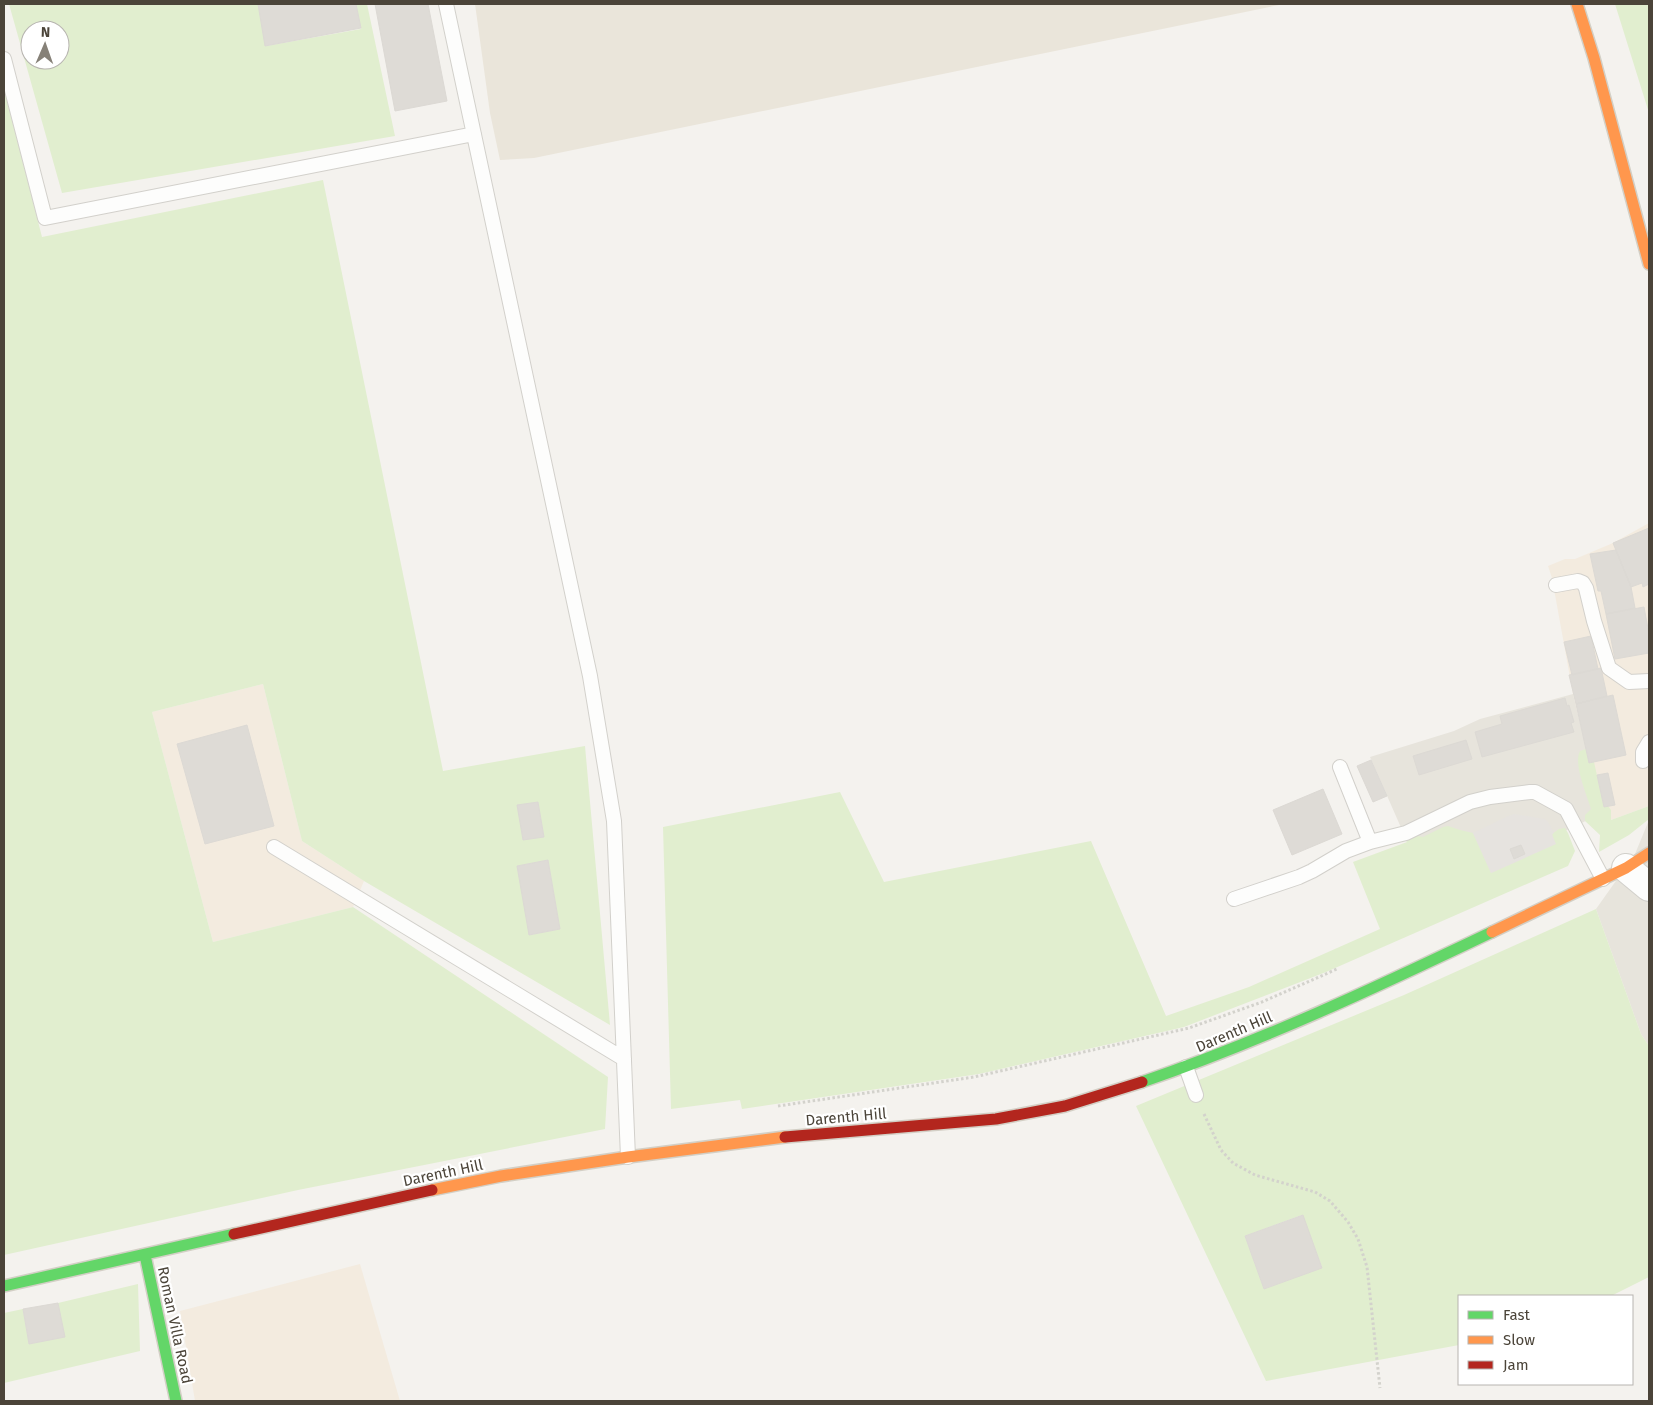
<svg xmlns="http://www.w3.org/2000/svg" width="1653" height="1405" font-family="'Fira Sans',sans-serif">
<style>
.residential{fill:#e7e4dc}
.commercial{fill:#f3ebdf}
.education{fill:#eae5da}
.green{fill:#e1eecf;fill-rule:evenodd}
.parking{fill:#e6e3df}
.building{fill:#dedbd6;stroke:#dcd9d4}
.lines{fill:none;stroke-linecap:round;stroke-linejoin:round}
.lane-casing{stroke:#d2d0cb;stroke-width:16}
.street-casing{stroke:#d2d0cb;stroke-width:30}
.fast-casing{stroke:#d3cfc5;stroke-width:14}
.slow-casing{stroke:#d3cfc5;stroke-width:14}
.jam-casing{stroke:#d3cfc5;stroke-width:14}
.path{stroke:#d3d2cc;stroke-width:3;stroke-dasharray:2.5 2.5;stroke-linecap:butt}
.lane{stroke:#fdfdfc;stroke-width:14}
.street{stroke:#fdfdfc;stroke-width:28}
.fast{stroke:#63d668;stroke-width:11}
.slow{stroke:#ff974d;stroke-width:11}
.jam{stroke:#b3261e;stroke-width:11}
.labels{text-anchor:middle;stroke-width:4.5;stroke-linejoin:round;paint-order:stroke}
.street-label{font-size:15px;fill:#4b4439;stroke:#fff}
</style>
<rect width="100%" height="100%" fill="#f4f2ee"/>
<path class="residential" d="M1573,694L1602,813L1565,831L1572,847L1435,905L1370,757L1454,731L1480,719Z
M1649,820V1046L1641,1034L1596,909L1635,854Z"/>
<path class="commercial" d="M1649,523V806L1611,820L1602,813L1573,694L1552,578L1548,566L1565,559H1575L1613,543Z
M263,684L302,841L364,881L353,907L213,942L152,712Z
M360,1264L400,1401H195L180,1311Z"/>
<path class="education" d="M475,4H1284L534,158L500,160L490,113Z"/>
<path class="green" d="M9,4H258L266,46L361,29L356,4H367L395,136L62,193ZM30,30H60V60H30Z
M1615,4H1649V113Z
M4,89L42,237L323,180L443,771L585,746L610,1025L364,881L302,841L263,684L152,712L213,942L353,907L608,1077L605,1129L298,1190L4,1255ZM538,802L544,837L523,840L518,805ZM548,860L560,929L530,935L517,866Z
M1586,749L1589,763L1594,762L1604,807L1608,806L1611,810V820L1649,806V819L1629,835L1599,852L1600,835L1585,821V815L1591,809C1587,795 1573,764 1580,751Z
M840,792L884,882L1091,841L1166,1016L1249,987L1380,929L1353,862L1407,842L1406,841L1418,836L1423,837L1443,827L1448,826L1460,830L1473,833L1491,873L1555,844L1552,834L1559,829L1565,828L1568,833L1575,851L1568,866L1545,876L1326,972L1184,1027L979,1074L742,1109L740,1100L671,1109L663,827Z
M1596,909L1641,1034L1649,1046V1277L1611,1296H1459V1345L1266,1381L1136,1106L1404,995ZM1302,1215L1322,1267L1264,1289L1245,1236Z
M138,1284L140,1351L4,1383V1313L23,1309L29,1344L64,1337L58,1303Z"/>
<path class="parking" d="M1514,814L1545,819L1548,822L1554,832L1552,835L1556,844L1491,873L1473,833L1506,817Z"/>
<path class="building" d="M258,4H356L361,28L265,46Z
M375,4H428L447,101L395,111Z
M1649,528V584L1643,587L1642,583L1631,587L1613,543Z
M1616,550L1631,587L1635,608L1606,614L1601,591H1598L1590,554Z
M1644,607L1649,634V653L1615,659L1606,614Z
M1591,636L1598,669L1572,675L1564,642Z
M1601,668L1607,696L1576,704L1569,675Z
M1613,695L1626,755L1589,763L1576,704Z
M1565,698L1567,706L1569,705L1574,722L1571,723L1574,732L1482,757L1475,732L1502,724L1500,716Z
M247,725L274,826L205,844L177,744Z
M1466,740L1472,759L1419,775L1413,756Z
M1371,760L1387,796L1373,802L1357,766Z
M1608,773L1615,805L1604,807L1597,775Z
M1323,789L1342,834L1292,855L1273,810Z
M538,802L544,837L523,840L517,805Z
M1521,845L1525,854L1514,859L1510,849Z
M548,860L560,929L529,935L517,866Z
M1303,1215L1322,1268L1264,1289L1245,1236Z
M58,1303L65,1337L29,1344L23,1309Z"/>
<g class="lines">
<defs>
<path id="lane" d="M446,4L590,676L614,821L628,1157
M4,59L45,218L474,134
M1556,585L1578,581L1583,583L1586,588L1594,621L1609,668L1629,682L1649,681
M1643,761V752L1649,742
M1340,767L1370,842
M274,847L624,1059
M1234,899L1299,877L1312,871L1346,851L1370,842L1406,833L1470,802L1490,797L1530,792H1535L1566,809L1603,879
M1186,1067L1196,1095"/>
<path id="street" d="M1626,868L1649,887"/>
<path id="fast" d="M1142,1082C1262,1041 1377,987 1492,932
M145,1255L176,1401
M4,1286L234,1234"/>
<path id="slow" d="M1577,4L1594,58L1649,264
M1492,932L1626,868L1649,853
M432,1190L501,1176L628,1157L785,1137"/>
<path id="jam" d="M785,1137L996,1119L1065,1106L1142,1082
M234,1234L432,1190"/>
</defs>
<use href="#lane" class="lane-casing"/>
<use href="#street" class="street-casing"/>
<use href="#fast" class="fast-casing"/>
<use href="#slow" class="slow-casing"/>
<use href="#jam" class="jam-casing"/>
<path class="path" d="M778,1106L974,1077L1189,1028L1262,1002L1337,969
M1204,1114L1221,1150L1233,1163L1255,1175L1315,1192L1330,1201L1348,1222L1358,1239L1367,1267L1380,1388"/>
<use href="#lane" class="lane"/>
<use href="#street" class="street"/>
<use href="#fast" class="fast"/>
<use href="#slow" class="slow"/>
<use href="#jam" class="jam"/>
</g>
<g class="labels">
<g class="street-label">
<text transform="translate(1234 1032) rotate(-23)" y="5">Darenth Hill</text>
<text transform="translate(846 1117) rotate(-5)" y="5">Darenth Hill</text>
<text transform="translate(443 1173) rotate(-12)" y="5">Darenth Hill</text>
<text transform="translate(175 1325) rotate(78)" y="5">Roman Villa Road</text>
</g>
</g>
<rect width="1653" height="1405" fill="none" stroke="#4b4439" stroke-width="10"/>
<rect x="1458" y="1295" width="175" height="90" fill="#ffffff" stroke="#b7b4b0"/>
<rect x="1468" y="1311" width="25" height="8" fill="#63d668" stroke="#b7b4b0"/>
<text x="1503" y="1320" font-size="15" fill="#4b4439">Fast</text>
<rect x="1468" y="1336" width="25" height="8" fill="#ff974d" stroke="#b7b4b0"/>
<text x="1503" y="1345" font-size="15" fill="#4b4439">Slow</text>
<rect x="1468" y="1361" width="25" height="8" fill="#b3261e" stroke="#b7b4b0"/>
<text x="1503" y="1370" font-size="15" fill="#4b4439">Jam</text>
<g transform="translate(45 45) rotate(2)"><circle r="24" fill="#ffffff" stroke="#b7b4b0"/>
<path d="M0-4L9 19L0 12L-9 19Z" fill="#868178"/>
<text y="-8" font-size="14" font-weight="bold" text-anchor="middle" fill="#4b4439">N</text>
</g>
</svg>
